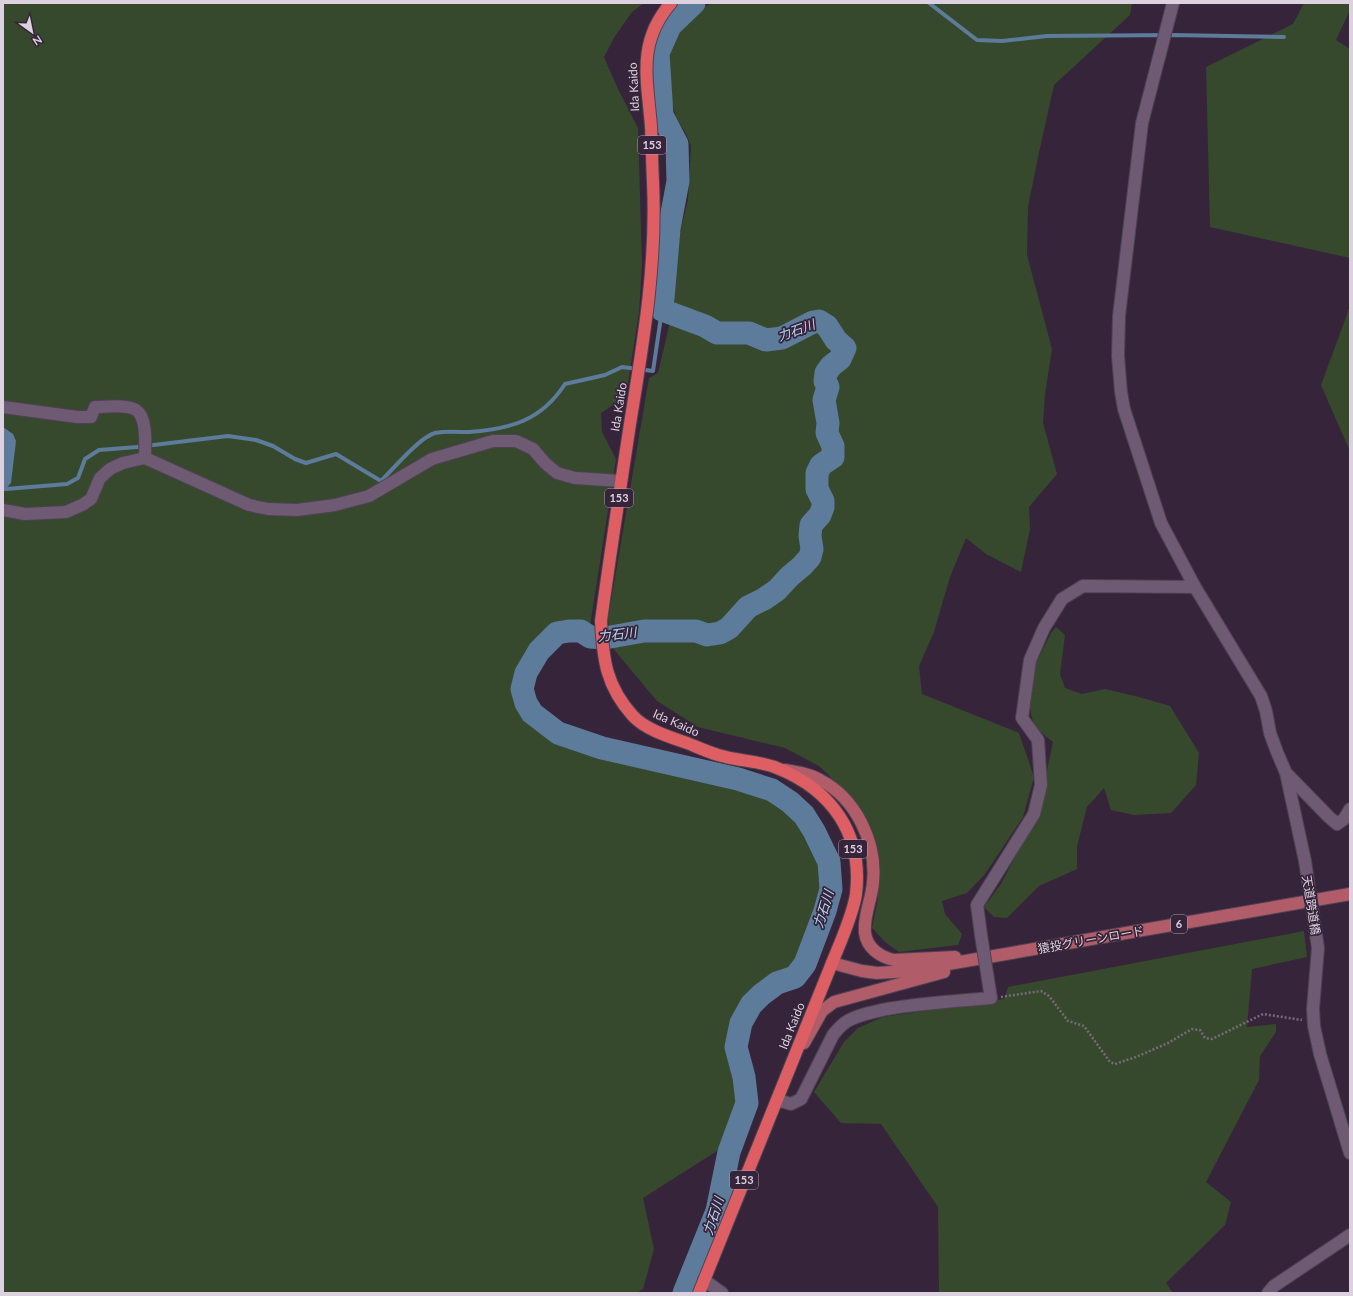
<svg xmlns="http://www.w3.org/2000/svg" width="1353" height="1296" font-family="Lato,'Noto Sans JP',sans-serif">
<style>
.green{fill:#36492c}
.water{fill:#5d7b9b}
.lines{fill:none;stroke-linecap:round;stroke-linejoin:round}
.stream{stroke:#5d7b9b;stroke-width:4}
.river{stroke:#5d7b9b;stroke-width:23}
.minor-casing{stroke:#4f4152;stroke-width:14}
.major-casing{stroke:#4f4152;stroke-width:14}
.highway-casing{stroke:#4f4152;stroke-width:14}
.path{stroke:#786a7b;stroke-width:2.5;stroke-dasharray:2 2;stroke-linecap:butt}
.minor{stroke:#6e5b73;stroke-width:12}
.major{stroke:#b15d69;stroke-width:12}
.highway{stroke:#dd5f63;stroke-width:12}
.minor-bridge-casing{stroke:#4f4152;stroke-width:14;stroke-linecap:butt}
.minor-bridge{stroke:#6e5b73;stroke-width:12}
.labels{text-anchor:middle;stroke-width:3.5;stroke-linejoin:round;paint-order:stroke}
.shield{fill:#36253a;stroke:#aa9dad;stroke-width:1}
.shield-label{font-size:11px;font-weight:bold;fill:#dcd1de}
.street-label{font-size:12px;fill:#dcd1de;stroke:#36253a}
.water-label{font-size:13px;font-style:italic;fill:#bad7f7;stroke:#36253a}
</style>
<rect width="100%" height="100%" fill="#36253a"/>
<path class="green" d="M3,3H644L632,12L615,36L604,57L617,87L638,128L642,264L639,312L626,396L601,413L602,432L616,459L590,626L560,630L549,636L519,671L518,694L523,703L528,715L549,735L598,753L725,784L749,787L782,800L798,814L810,834L823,870L826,888L823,910L812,942L796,966L751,994L731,1030L732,1061L741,1098L717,1151L643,1198L654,1249L643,1289L637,1293H3V492L11,483L13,434L3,427Z
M712,3H1132L1130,15L1054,85L1038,157L1028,207L1027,255L1052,349L1045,394L1043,423L1057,474L1029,507L1030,529L1021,572L986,554L966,538L950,577L934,632L919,666L922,694L1019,733L1034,777L1023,817L985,874L967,893L942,901L945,914L962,934L958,945L899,952L885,942L872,928L878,899L876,864L870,830L847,793L819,766L785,748L698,727L657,701L611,646L608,619L649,378L658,373L670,322L678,316L677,308L671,290L677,255L678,241L688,200L691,146L686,134L676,117L672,101L666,63L667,46L676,31L690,14Z
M1304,3H1350V10L1336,40L1350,49V258L1210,227L1206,67L1293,24Z
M1350,306V447L1349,449L1321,385Z
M1056,627L1065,635L1060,674L1065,688L1082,694L1105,689L1139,697L1170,706L1199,753L1196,785L1171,813L1134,815L1111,810L1104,788L1087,807L1077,846V869L1039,886L1007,918L994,917L984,907L1001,884L1038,813L1053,742L1034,727L1029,704L1035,665L1051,633Z
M1304,931L1307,957L1252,969L1247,1027L1276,1024V1032L1260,1056L1259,1080L1206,1182L1231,1202L1225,1225L1166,1283L1173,1293H939L938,1207L881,1124L841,1123L814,1092L844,1042L858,1028L883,1017L1004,999L1008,987Z"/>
<path class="water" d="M3,427L13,434L16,441L11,483L3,492Z"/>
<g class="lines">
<path class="stream" d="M929,3L977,40L1002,41L1047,36L1172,35L1284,37
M3,488L6,489L67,484L78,478L85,459L99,450L137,447L228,436L256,440L273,446L295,459L306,463L336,454L381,481C393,469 420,437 435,433C445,431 458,432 469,432C510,429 541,421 565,384L605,375L622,367L653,371L662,310"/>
<path class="river" d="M684,1293L717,1211L729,1152L747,1103L744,1077L736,1047L741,1023L751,1005L761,995L777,983L795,977L805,964L825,911L831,889L829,862L814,831L804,815L790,802L772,790L738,779L602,748L558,733L532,713L526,703L522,689L526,673L539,651L557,633L569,631H581L590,637L605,638L644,631H696L707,635L720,633L729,628L748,607L764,599L777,590L790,576L802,566L810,557L812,549L810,536L811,525L820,515L823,507V501L817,489V473L821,465L833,457V446L827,433L828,423L824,400L828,387L825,381L826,373L831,366L840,359L845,348L836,340L827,326L819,321L813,322L782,338L766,340L749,333H717L705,326L662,310L669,229L678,181L677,144L662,115L658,53L670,26L694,3"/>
<defs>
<path id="minor" d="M1173,3L1142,123L1119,316L1118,356L1121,392L1124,409L1161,523L1195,587L1261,696L1266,711L1270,733L1277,752L1286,773L1305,861
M3,407L77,417H91L95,407C105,407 127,404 136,410C148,418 145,446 145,458
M3,510L25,514L66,512L82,505L91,499L100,478L110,469L123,463L145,458L249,505L268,509L297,510L335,505L369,496L432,459L493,441H516L533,449L545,463L557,473L575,478L621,481
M1286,773L1329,817L1337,824L1344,819L1350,809
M981,935L977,905L1034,814L1041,785L1038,740L1022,718L1030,660L1044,628L1062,599L1083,586L1195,587
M1318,948L1313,1009L1314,1026L1320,1054L1350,1153
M777,1100L791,1104L801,1099L833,1035C837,1030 840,1026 846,1022C857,1015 873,1012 887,1009C921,1003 956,1001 991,998L990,992
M704,1280L722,1293
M1268,1293L1274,1286L1350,1235"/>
<path id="major" d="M785,770C797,772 810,774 820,780C856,798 877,843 873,882C872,899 863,916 865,933C867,948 880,957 894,960L955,957
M832,963L862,971L877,973L908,971L1350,894
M804,1043L822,1011L834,1002L944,972"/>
<path id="highway" d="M671,3C637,42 647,78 651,126C652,144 652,164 653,182C657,264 643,344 630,424C620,490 610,555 601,621C603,660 606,686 633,716C646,730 670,737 687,743C697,747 708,752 718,755C737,761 760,761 777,768C832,790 863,834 856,894C853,915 840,943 832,963L699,1293"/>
</defs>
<use href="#minor" class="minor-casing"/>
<use href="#major" class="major-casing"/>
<use href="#highway" class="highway-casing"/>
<path class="path" d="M1001,997L1041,991L1049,996L1068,1021L1084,1026L1110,1062L1115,1064L1136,1057L1168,1043L1192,1029L1200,1030L1205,1038L1212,1039L1263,1014L1302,1020"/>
<use href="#minor" class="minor"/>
<use href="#major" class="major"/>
<use href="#highway" class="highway"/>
<defs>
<path id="minor-bridge" d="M1305,861L1318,948
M981,935L990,992"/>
</defs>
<use href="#minor-bridge" class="minor-bridge-casing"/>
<use href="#minor-bridge" class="minor-bridge"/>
</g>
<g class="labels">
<g class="shield">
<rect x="638" y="136" width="28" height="18" rx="3"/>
<rect x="605" y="489" width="28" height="18" rx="3"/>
<rect x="839" y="840" width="28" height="18" rx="3"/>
<rect x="1171" y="915" width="16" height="18" rx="3"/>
<rect x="730" y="1171" width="28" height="18" rx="3"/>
</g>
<g class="shield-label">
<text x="652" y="149">153</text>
<text x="619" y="502">153</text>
<text x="853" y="853">153</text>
<text x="1179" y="928">6</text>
<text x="744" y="1184">153</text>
</g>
<g class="street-label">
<text transform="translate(634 87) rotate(-93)" y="4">Ida Kaido</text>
<text transform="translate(619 407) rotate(-81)" y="4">Ida Kaido</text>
<text transform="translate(676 723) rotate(24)" y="4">Ida Kaido</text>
<text transform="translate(1311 905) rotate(81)" y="4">天道跨道橋</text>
<text transform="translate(1091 940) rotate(-10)" y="4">猿投グリーンロード</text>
<text transform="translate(792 1026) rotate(-68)" y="4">Ida Kaido</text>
</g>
<g class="water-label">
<text transform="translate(796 330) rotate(-20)" y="5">力石川</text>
<text transform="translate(617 634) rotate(-7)" y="5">力石川</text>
<text transform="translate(823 909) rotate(-73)" y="5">力石川</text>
<text transform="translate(713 1216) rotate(-72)" y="5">力石川</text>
</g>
</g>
<rect width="1353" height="1296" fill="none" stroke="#dcd1de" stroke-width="8"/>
<g transform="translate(32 32) rotate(147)" stroke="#36253a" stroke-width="3" paint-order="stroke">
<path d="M0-3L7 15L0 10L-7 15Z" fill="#dcd1de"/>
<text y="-6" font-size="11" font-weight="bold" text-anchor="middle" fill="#dcd1de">N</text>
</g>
</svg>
